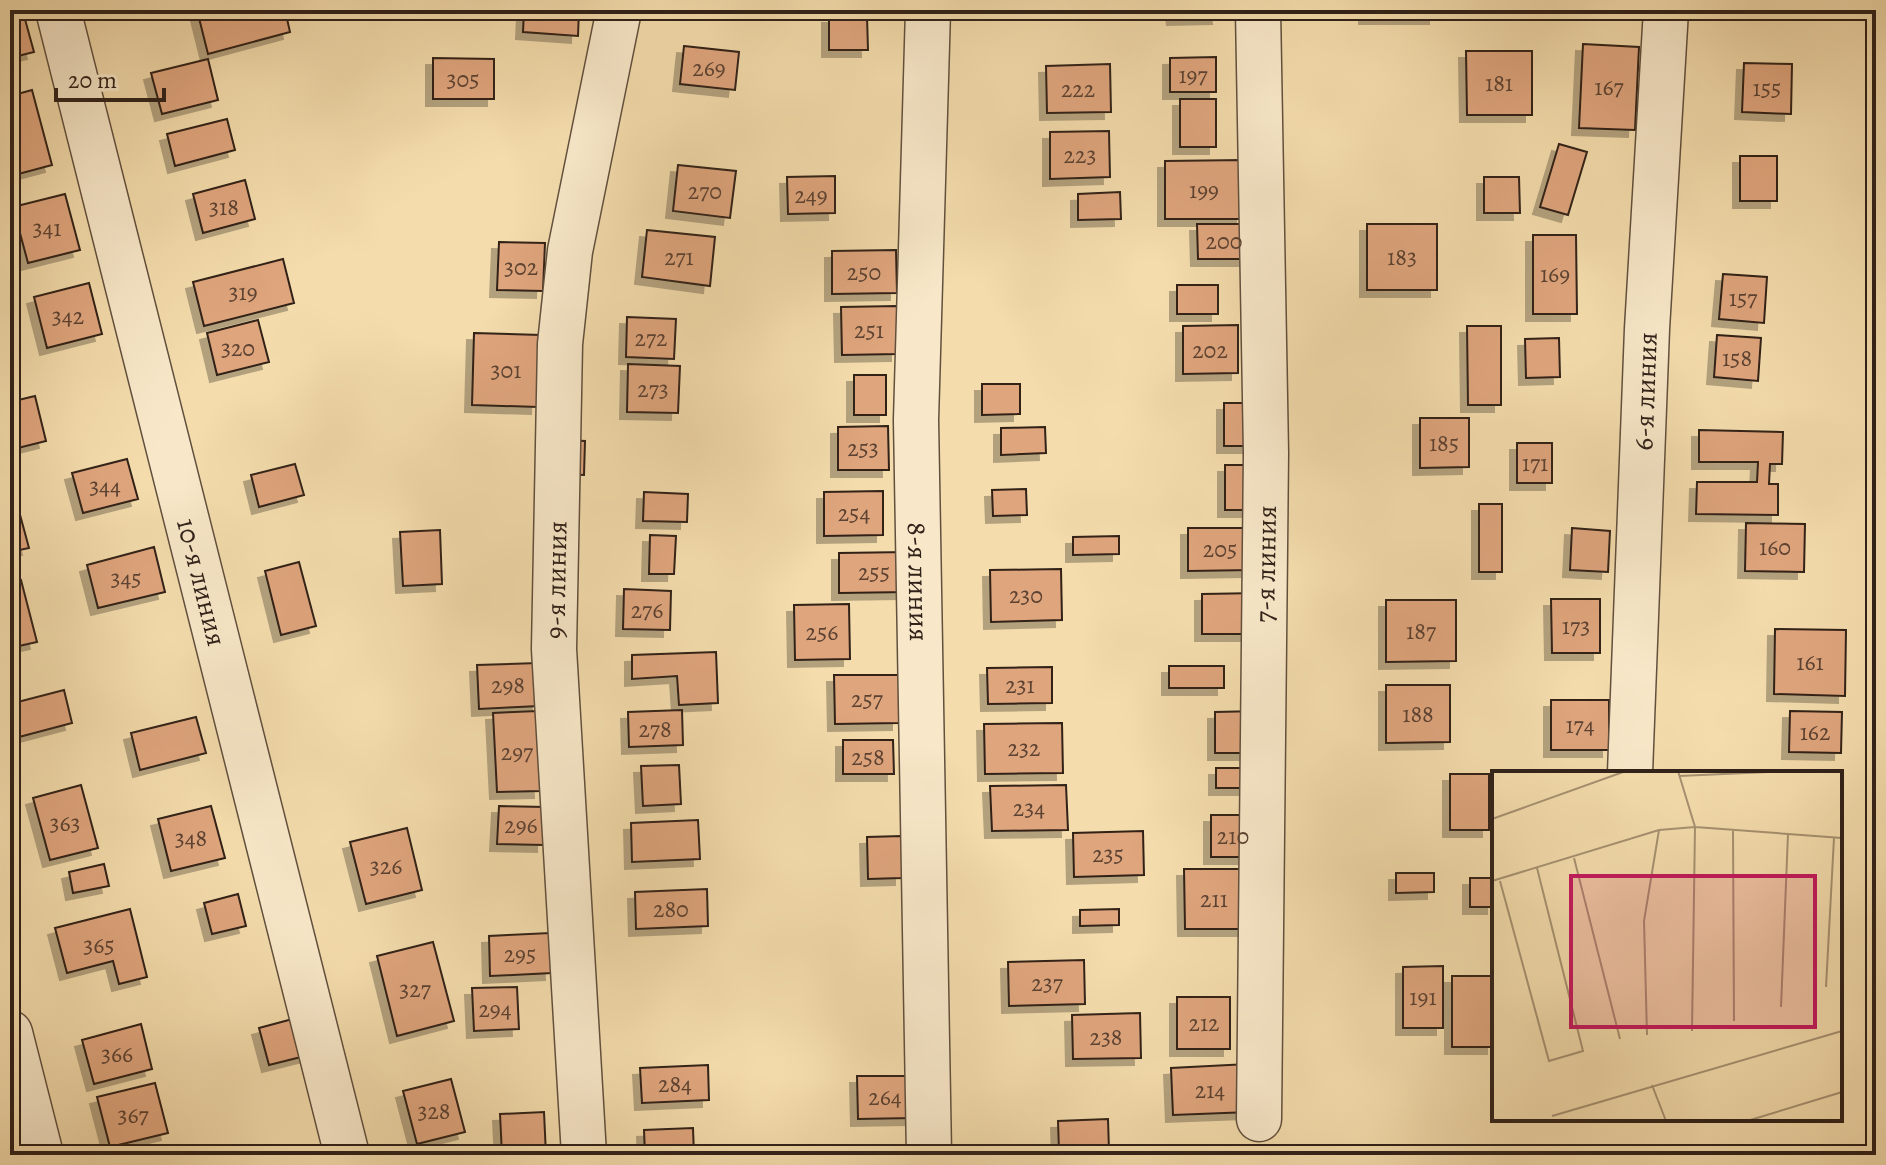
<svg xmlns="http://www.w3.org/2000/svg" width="1886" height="1165" font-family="Alegreya,serif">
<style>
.building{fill:#dfa57d;stroke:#302119;stroke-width:2;filter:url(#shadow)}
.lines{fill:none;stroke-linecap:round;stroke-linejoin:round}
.minor-casing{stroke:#61503e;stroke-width:47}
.minor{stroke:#f8e8c9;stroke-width:44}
.labels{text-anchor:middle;stroke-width:7;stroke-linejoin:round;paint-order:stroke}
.number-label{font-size:24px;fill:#5c4232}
.street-label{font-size:28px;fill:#302119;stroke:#f8e8c9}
.inset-road{fill:none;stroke:#a69171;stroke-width:2}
.view{fill:#c2185b;fill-opacity:0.15;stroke:#c2185b;stroke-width:4}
.inset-edge{fill:none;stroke:#302119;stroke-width:4}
</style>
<defs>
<filter id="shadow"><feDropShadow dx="-7" dy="7" stdDeviation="0" flood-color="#0004"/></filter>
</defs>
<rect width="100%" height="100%" fill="#f4dcac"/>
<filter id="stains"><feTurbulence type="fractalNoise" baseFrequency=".0025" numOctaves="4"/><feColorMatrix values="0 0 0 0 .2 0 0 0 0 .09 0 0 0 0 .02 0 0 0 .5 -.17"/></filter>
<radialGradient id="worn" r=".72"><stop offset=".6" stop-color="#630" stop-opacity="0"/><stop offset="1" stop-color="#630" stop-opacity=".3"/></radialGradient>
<path class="building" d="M197,10H285L290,32L208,54Z
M524,10H579L578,36L523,32Z
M1173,10H1218L1219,17L1174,18Z
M1366,10H1436V17H1366Z
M23,12L34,52L10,58V16Z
M829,16H867L868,50H829Z
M1583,44L1639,47L1635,130L1579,128Z
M684,46L739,52L735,90L680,84Z
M1466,51H1532V115H1467Z
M1216,57V92H1170V58Z
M433,58L494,59V99H433Z
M208,59L218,100L162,114L151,73Z
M1744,63L1792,64L1791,114L1742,112Z
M1110,64L1111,112L1047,113L1046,66Z
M32,90L52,165L11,176L10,96Z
M1180,99H1216V147H1180Z
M227,119L235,150L175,166L167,134Z
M1109,131L1110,177L1050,179V132Z
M1559,144L1587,152L1568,215L1540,207Z
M1740,156H1777V201H1740Z
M1243,160V219H1165V161Z
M678,165L736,171L730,218L673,211Z
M835,176V213L788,214L787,177Z
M1484,177H1519L1520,213H1484Z
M245,180L255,219L203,233L193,194Z
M1120,192L1121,219L1078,220V194Z
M65,194L80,250L28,263L13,207Z
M1197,224H1251V259H1198Z
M1367,224H1437V290H1367Z
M647,230L715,237L710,286L642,277Z
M1533,235H1576L1577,314H1533Z
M499,242L545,243L543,291L497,290Z
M896,250L897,293L832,294V251Z
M283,259L294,303L204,326L193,282Z
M1723,274L1767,277L1764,323L1719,319Z
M89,283L102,334L47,348L34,297Z
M1177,285H1218V314H1177Z
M897,306L898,354L842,355L841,307Z
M627,317L676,319L674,359L626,357Z
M258,320L269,362L217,375L207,333Z
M1238,325V373L1183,374V326Z
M1467,326H1501V405H1468Z
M474,333L541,335L538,407L472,405Z
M1717,335L1761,338L1758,381L1714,377Z
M1559,338L1560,377L1526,378L1525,339Z
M628,364L680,366L678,413L627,412Z
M854,375H886V415H854Z
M982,384H1020V414L982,415Z
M35,396L46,441L10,450V402Z
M1224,403H1259V446H1224Z
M1420,418H1469V467L1420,468Z
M888,426L889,470H838V427Z
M1045,427L1046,453L1001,455V428Z
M1699,430L1783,432L1782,464H1770L1769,484H1778V515L1696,514L1697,482H1757L1758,462H1699Z
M564,440L585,441L584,475L563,474Z
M1517,443H1552V483H1517Z
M127,459L138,499L83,513L72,473Z
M295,464L304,495L259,507L251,475Z
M1225,465H1261V510H1225Z
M1026,489L1027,515L993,516L992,490Z
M883,491V535L824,536V492Z
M644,492L688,494L687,522L643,521Z
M16,500L29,548L10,552V502Z
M1479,504H1502V572H1479Z
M1746,523L1805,524L1804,572L1745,571Z
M1188,528H1253V570L1188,571Z
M1572,528L1610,531L1608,572L1570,570Z
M440,530L442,584L403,586L400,532Z
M650,535L676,536L674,574H649Z
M1119,536V554L1073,555V537Z
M154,547L165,592L98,608L87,565Z
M908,552L909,592L839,593V553Z
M299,562L316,626L281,635L265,571Z
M1061,569L1062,620L991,622L990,570Z
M21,580L37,642L10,648V582Z
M624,589L671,591L670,630L623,629Z
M1260,593V634H1202V594Z
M1551,599H1600V653H1552Z
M1386,600H1456V661L1386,662Z
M849,604L850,659L795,660L794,605Z
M1775,629L1846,630L1845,696L1774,694Z
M716,652L718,703L679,705L677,676L632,679V655Z
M538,663L539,706L479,709L477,665Z
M1169,666H1224V688H1169Z
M1052,667V703L988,704L987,668Z
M834,675H899V723L835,724Z
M1386,685H1450V742L1386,743Z
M64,690L72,723L19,737L10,704Z
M1551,700H1609V750H1551Z
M682,710L683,745L629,747L628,712Z
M537,711L541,791L497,792L493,713Z
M1259,711V753H1215V712Z
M1790,711L1842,712L1841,753L1789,752Z
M196,717L206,753L140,770L131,733Z
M1062,723L1063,773L985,774L984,724Z
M843,740H893L894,774H843Z
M679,765L681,804L643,806L641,766Z
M1216,768H1256V788H1216Z
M1450,774H1489V830H1450Z
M81,785L98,848L50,860L33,798Z
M1066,785L1068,830L992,831L990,786Z
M211,806L225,858L171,871L158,819Z
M499,806L545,807L544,845L497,844Z
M1211,815H1256V857H1211Z
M698,820L700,859L632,862L631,823Z
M407,828L422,890L366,904L350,842Z
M1143,831L1144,875L1074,877L1073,833Z
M902,836V878L868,879L867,837Z
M104,864L109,886L73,893L69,872Z
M1184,869H1243L1244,929H1185Z
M1396,873H1434V892L1396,893Z
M1470,878H1494V907H1470Z
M707,889L708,926L636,929L635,892Z
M238,894L246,926L212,934L204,903Z
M130,909L147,977L119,984L113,961L67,973L55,928Z
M1119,909V925L1080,926V910Z
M550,933L552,973L490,976L489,936Z
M433,942L454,1021L397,1036L377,956Z
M1084,960L1085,1004L1009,1006L1008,962Z
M1443,966V1028H1403V967Z
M1452,976H1493L1494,1047H1452Z
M517,987L519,1029L474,1031L472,988Z
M1177,997H1230V1049H1177Z
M1140,1013L1141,1058L1073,1059L1072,1015Z
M300,1017L309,1055L269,1065L259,1028Z
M141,1024L152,1069L94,1084L82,1040Z
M1248,1064L1250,1112L1173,1115L1171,1068Z
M708,1065L709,1100L642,1103L640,1068Z
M857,1076H913L914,1118L858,1119Z
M451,1079L465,1132L417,1144L403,1091Z
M155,1083L168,1133L110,1147L97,1097Z
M544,1112L546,1155H502L500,1114Z
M1108,1119L1109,1151L1059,1152L1058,1121Z
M693,1128L694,1155H645L644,1130Z
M853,1147H903V1155H853Z"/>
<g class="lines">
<defs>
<g id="minor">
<path id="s1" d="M58,10L347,1155"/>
<path id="s2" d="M928,10L916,420L929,1155"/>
<path d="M1258,10L1266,453L1259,1119"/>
<path id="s3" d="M1630,773L1647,329L1666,10"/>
<path d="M10,1033L41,1155"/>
<path id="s4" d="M584,1155L554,649L560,344L570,251L619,10"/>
</g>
</defs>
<use href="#minor" class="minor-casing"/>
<use href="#minor" class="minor"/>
</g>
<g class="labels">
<g class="number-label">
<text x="709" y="76">269</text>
<text x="1193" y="83">197</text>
<text x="463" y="87">305</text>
<text x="1499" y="91">181</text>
<text x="1609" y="95">167</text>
<text x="1767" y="96">155</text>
<text x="1078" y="97">222</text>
<text x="1080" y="163">223</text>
<text x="1204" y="198">199</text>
<text x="705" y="199">270</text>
<text x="811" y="203">249</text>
<text x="224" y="215">318</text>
<text x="47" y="236">341</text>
<text x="1224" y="249">200</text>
<text x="679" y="265">271</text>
<text x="1402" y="265">183</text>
<text x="521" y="275">302</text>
<text x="864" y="280">250</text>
<text x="1555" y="282">169</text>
<text x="243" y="300">319</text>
<text x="1743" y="306">157</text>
<text x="68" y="324">342</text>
<text x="869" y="338">251</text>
<text x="651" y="346">272</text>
<text x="238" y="356">320</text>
<text x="1210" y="358">202</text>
<text x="1737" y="366">158</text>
<text x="506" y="378">301</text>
<text x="653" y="397">273</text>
<text x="1444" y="451">185</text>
<text x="863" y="456">253</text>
<text x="1535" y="471">171</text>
<text x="105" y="494">344</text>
<text x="854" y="521">254</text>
<text x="1775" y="555">160</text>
<text x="1220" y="557">205</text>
<text x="874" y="580">255</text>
<text x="126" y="586">345</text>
<text x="1026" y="603">230</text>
<text x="647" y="618">276</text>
<text x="1576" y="634">173</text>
<text x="1421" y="639">187</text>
<text x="822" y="640">256</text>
<text x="1810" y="670">161</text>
<text x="508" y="693">298</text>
<text x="1020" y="693">231</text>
<text x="867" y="707">257</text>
<text x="1418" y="722">188</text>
<text x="1580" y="733">174</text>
<text x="655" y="737">278</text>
<text x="1815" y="740">162</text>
<text x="1024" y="756">232</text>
<text x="517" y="760">297</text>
<text x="868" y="765">258</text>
<text x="1029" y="816">234</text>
<text x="65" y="831">363</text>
<text x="521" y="833">296</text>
<text x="1233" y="844">210</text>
<text x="191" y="846">348</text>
<text x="1108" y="862">235</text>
<text x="386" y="874">326</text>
<text x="1214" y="907">211</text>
<text x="671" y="917">280</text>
<text x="99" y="953">365</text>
<text x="520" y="962">295</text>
<text x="1047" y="991">237</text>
<text x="415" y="997">327</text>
<text x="1423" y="1005">191</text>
<text x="495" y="1017">294</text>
<text x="1204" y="1031">212</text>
<text x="1106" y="1045">238</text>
<text x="117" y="1062">366</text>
<text x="675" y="1092">284</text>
<text x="1210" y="1098">214</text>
<text x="885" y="1105">264</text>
<text x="434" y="1119">328</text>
<text x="133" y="1123">367</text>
</g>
<g class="street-label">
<text dy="10" stroke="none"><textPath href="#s3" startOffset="382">6-я линия</textPath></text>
<text transform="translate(1265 564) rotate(-89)" y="10">7-я линия</text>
<text dy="10" stroke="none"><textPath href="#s4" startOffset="576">9-я линия</textPath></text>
<text dy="10" stroke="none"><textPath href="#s1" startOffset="590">10-я линия</textPath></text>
<text dy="10" stroke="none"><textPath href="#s2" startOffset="572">8-я линия</textPath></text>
</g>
</g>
<g transform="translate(1492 771)">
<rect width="350" height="350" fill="#f4dcac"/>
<path class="inset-road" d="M186,0L203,56L200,260M187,5L297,0M0,48L134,0M241,60L242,250M82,87L128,268M0,110L167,59L203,56L350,67M8,110L57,290L91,280L45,97M334,216L342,67M289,236L296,63M155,264L152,150L167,59M160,314L174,350M60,345L350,260M255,350L350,321"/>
<path class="view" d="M79,105H323V256H79Z"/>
<rect width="350" height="350" class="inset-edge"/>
</g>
<rect width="1886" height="1165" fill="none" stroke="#f4dcac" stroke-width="40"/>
<rect x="12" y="12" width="1862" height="1141" fill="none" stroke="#302119" stroke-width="4"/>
<rect x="20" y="20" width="1846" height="1125" fill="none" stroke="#302119" stroke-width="2"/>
<path d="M56 88v12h108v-12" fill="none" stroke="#302119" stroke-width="4"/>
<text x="68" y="88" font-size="24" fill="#302119" stroke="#f8e8c9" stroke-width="6" paint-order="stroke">20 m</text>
<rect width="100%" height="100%" filter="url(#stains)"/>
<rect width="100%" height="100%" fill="url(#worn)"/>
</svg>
